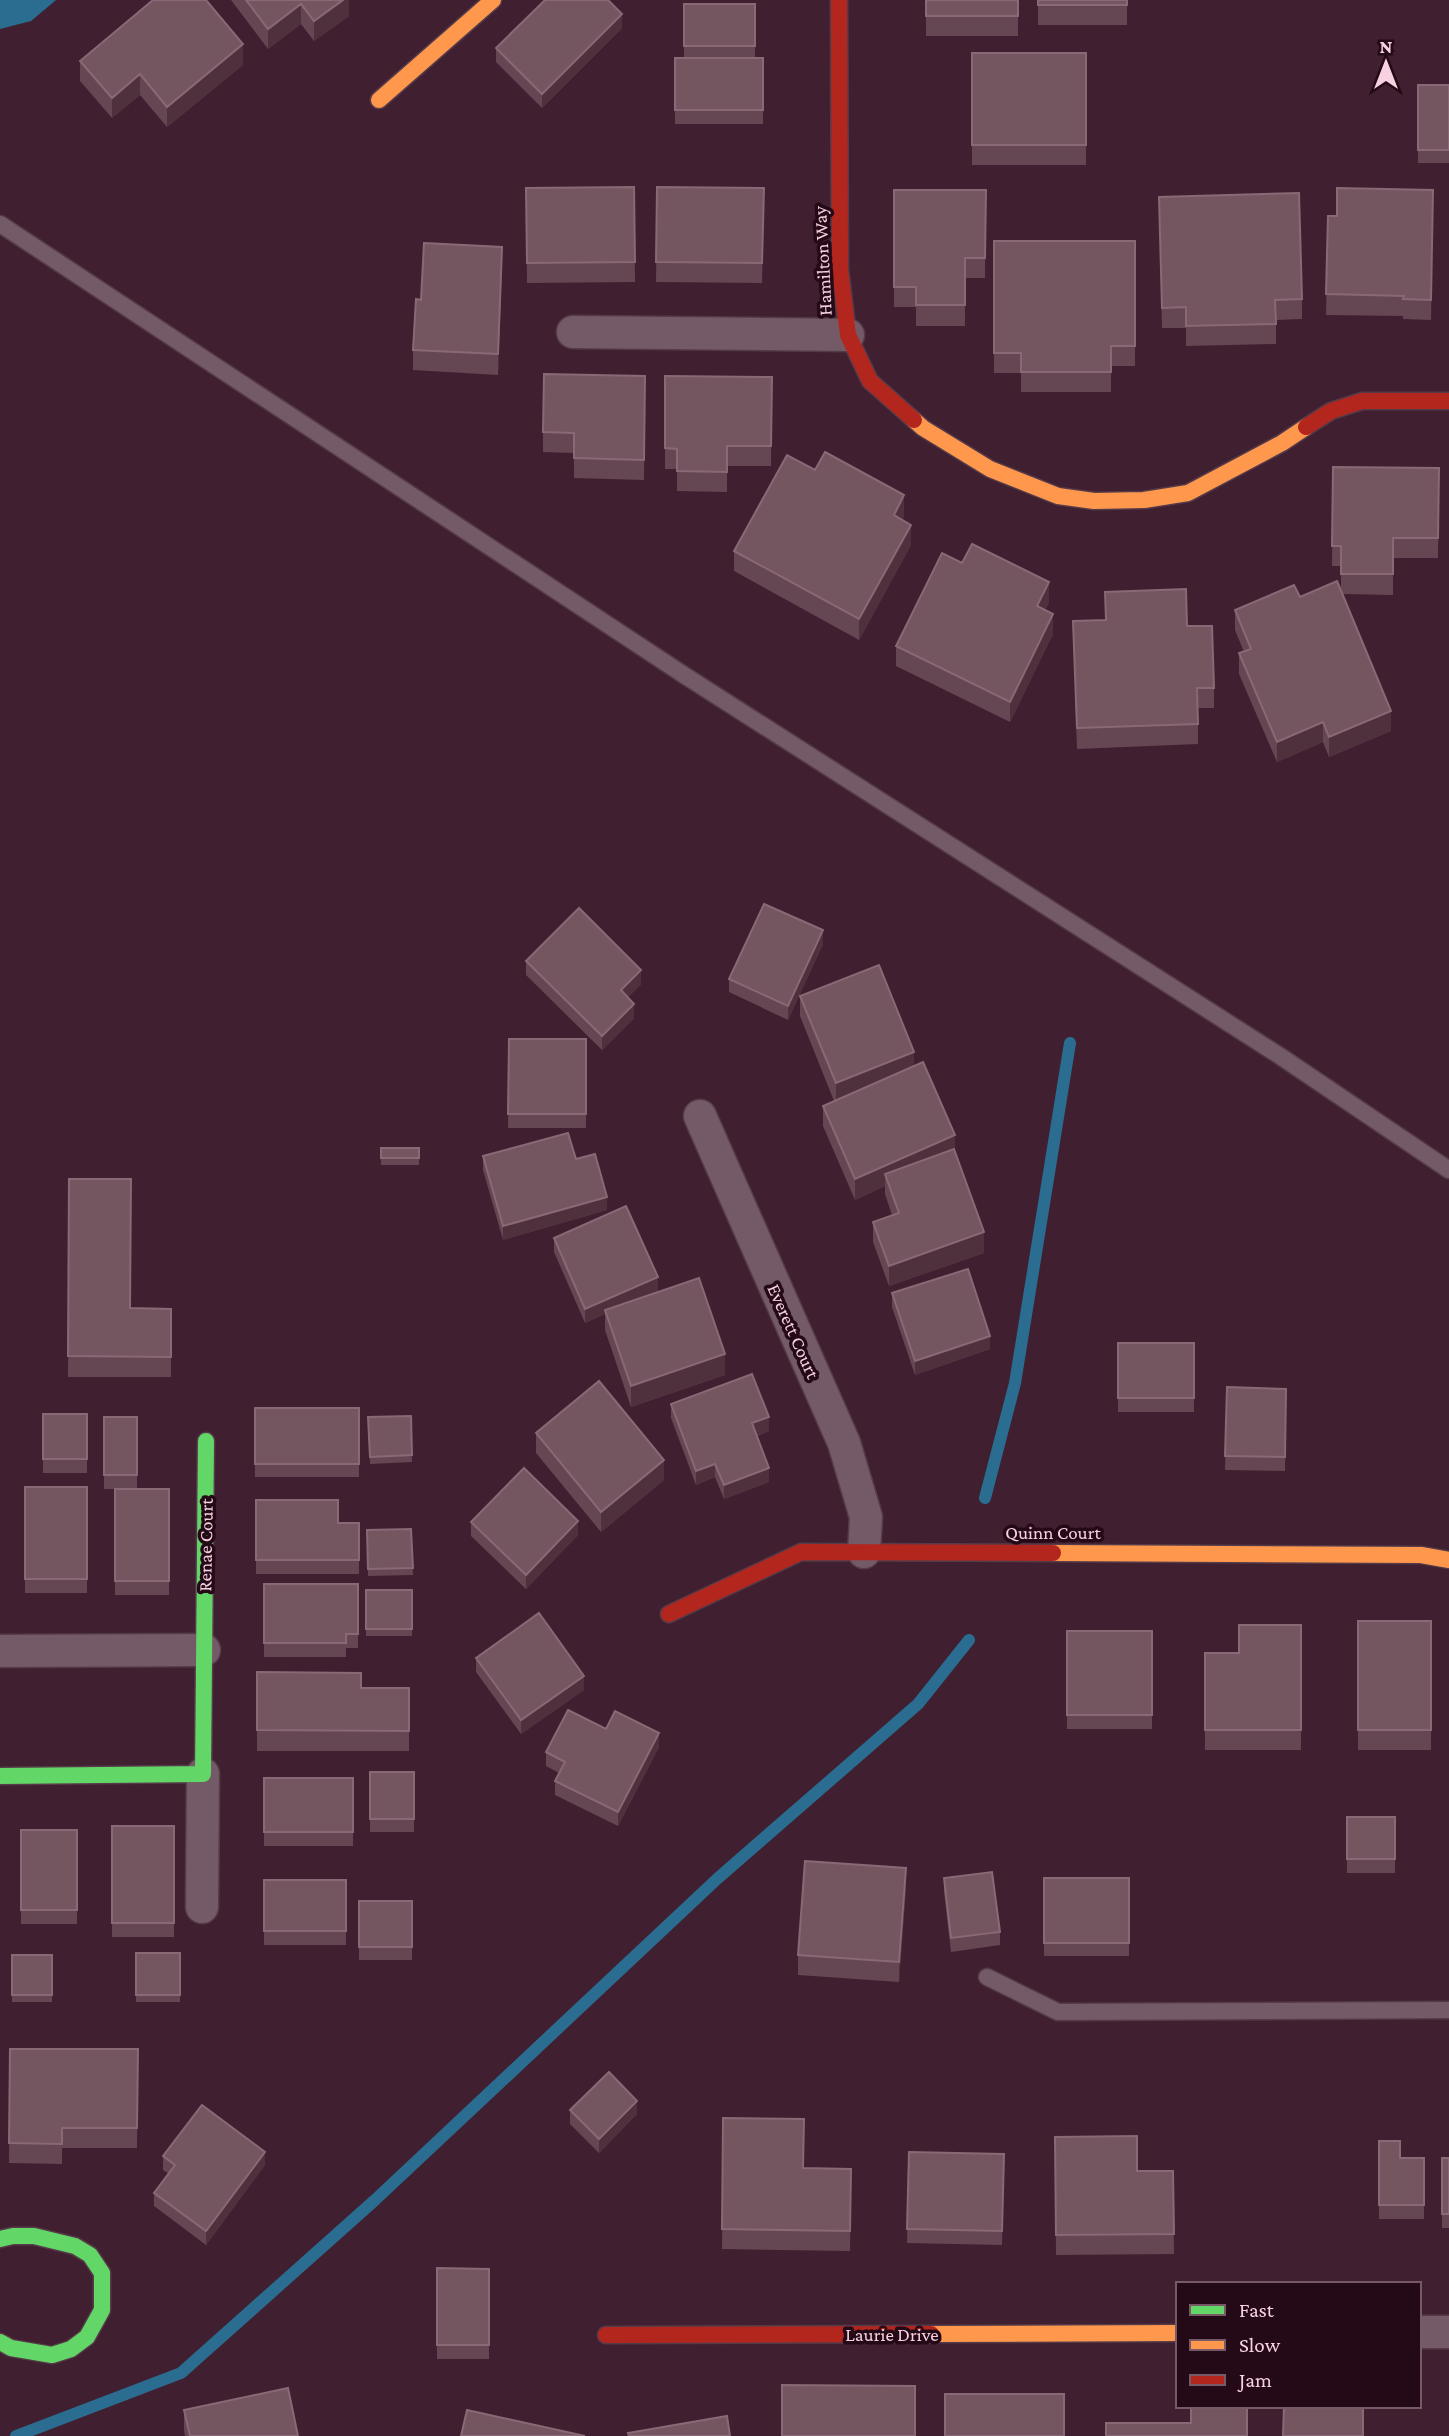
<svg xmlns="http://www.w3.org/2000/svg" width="1449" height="2436" font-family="'Crimson Pro',serif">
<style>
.water{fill:#2a6d90}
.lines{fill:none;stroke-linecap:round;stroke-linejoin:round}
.stream{stroke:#2a6d90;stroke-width:12}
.lane-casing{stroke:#553b48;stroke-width:19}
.street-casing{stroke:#553b48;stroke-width:35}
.fast-casing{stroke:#553b48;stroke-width:19}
.slow-casing{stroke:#553b48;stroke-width:19}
.jam-casing{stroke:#553b48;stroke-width:19}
.lane{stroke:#745a66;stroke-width:16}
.street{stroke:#745a66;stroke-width:32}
.fast{stroke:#63d668;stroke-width:16}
.slow{stroke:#ff974d;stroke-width:16}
.jam{stroke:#b3261e;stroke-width:16}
.wall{fill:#644752}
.shaded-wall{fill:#4f313e}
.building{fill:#745661;stroke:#886975;stroke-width:2}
.labels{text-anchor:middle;stroke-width:7;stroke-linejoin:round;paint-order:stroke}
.street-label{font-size:19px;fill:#f7d1e0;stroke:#240a17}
</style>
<rect width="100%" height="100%" fill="#401f30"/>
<path class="water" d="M0,0H56L31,21L0,29Z"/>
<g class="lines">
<path class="stream" d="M985,1498L1015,1383L1070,1043
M16,2436L181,2373L375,2200L717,1879L918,1704L969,1640"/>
<defs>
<path id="lane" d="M0,224L684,675L1280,1056L1449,1170
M987,1977L1058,2012L1449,2010"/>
<path id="street" d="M573,332L848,335
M700,1116L844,1443L866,1517L864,1552
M0,1651L204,1650
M202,1907L203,1774
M1419,2332H1449"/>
<path id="fast" d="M0,1776L203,1774L206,1441
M0,2239L13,2236H34L75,2246L90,2255L102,2273V2310L87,2337L71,2349L52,2355L11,2348L0,2342"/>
<path id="slow" d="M379,100L493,0
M914,420L923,428L990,469L1058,496L1094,501L1144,500L1188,493L1282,443L1306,427
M1053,1553L1421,1555L1449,1560
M931,2334L1178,2333"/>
<path id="jam" d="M839,0L840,270L848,335L870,381L914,420
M1306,427L1331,411L1362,401H1449
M669,1614L801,1552L1053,1553
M606,2335L931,2334"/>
</defs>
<use href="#lane" class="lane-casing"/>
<use href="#street" class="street-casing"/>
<use href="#fast" class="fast-casing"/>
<use href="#slow" class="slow-casing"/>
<use href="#jam" class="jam-casing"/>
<use href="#lane" class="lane"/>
<use href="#street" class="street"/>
<use href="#fast" class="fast"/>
<use href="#slow" class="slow"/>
<use href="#jam" class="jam"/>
</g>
<path class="wall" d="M231,0H349V16L314,41L301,24L268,49Z
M926,0H1018V36H926Z
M1038,0H1127V25H1038Z
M684,4H755V58H763V124H675V58H684Z
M622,28L542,108L496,62V48Z
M972,53H1086V165H972Z
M80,61L243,65L167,127L140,95L112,118L80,81Z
M1418,85H1449V163H1418Z
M634,187L635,282L527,283L526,188Z
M657,187L764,188L762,283L656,282Z
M894,190H986L985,278H965V326H916V307H894Z
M1433,190L1431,320L1403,319V316L1326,315L1328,216H1337Z
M1159,197L1302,299V319L1276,320V344L1186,346V328H1162Z
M994,241H1135V366H1111V392H1021V373H994Z
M502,268L498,375L413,370V350L421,300Z
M772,377L771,466H727V492L677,491V469H665V448Z
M645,396L644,480L574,478V453L543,452V432Z
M1333,467L1439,468L1438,558H1393V595L1342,594L1391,731L1329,757L1323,742L1277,762L1239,674V653L1244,652L1235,630V610L1341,590V566H1332Z
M904,516L902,520L911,545L859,640L734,571V551Z
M962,563L1049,602L1045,610L1053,634L1010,722L896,666V646Z
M1105,592L1214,688V708H1198V744L1077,749L1073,621L1105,620Z
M823,944L788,1020L729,992V979Z
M526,961L641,984L628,997L634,1018L602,1050L526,975Z
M800,996L914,1065L955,1152L984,1253L889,1286L873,1242V1222L892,1215L885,1194V1186L855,1200L823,1126V1106L834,1101L800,1016Z
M509,1039H586V1128H508Z
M381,1148H419V1165H381Z
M483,1156L576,1159L607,1210L503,1240L483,1170Z
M69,1179L130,1308L171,1309V1377H68Z
M554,1238L658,1291L644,1297L725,1375L631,1407L605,1330V1314L585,1323L554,1252Z
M892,1293L990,1349L915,1375L892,1307Z
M1118,1343H1194V1412H1118Z
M1227,1387L1286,1389L1285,1471L1225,1470Z
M671,1404L769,1431L757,1436L769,1482L724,1499L715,1477L696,1485L671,1418Z
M255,1408H359V1477H255Z
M43,1414H87V1473H43Z
M411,1416L412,1462L370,1464L368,1417Z
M104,1417H137V1489H169V1595H115V1489H104Z
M536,1433L664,1480L601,1532L536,1453Z
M25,1487H87V1593H25Z
M256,1500L338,1523H359V1574H256Z
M471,1522L578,1535L526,1589L471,1536Z
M411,1529L413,1575L368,1576L367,1530Z
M264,1584H358V1648H346V1657H264Z
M366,1590H412V1636H366Z
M1358,1621H1431V1750H1358Z
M1301,1625V1750H1205V1653H1239Z
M1067,1631H1152V1729H1067Z
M476,1658L584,1690L521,1734L476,1672Z
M257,1672L361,1688H409V1751H257Z
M606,1729L659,1747L618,1826L555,1795V1781L559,1773L546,1766V1752Z
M370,1772H414V1832H370Z
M264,1778H353V1846H264Z
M1347,1817H1395V1873H1347Z
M112,1826H174V1937H112Z
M21,1830H77V1924H21Z
M944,1878L1000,1932V1945L951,1952L944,1892Z
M1044,1878H1129V1956H1044Z
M264,1880H346V1945H264Z
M906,1888L899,1982L798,1975V1955Z
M359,1901H412V1960H359Z
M136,1953H180V2002H136Z
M12,1955H52V2002H12Z
M10,2049H138L137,2148H62V2164L9,2163Z
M570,2110L637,2114L599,2153L570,2124Z
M723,2118L803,2168L851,2169L850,2251L722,2249Z
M1055,2137L1137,2171H1173L1174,2254L1056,2255Z
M1379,2141L1400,2158H1424V2219H1379Z
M909,2152L1004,2154L1002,2245L907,2243Z
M163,2156L265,2165L206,2245L154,2206V2193L168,2173L163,2170Z
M1442,2158H1449V2228H1442Z
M437,2268L489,2269V2359H437Z
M184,2410L298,2436H185L184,2430Z"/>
<path class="shaded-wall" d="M343,0H349V16L314,41V21Z
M301,4V24L268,49V29Z
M622,14V28L542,108V94Z
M243,44V65L167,127V107Z
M140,74V95L112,118V98Z
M502,247V268L498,375V354Z
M904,495V516L894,535V515Z
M911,525V545L859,640V619Z
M1049,582V602L1037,626V606Z
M1053,614V634L1010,722V702Z
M1391,711V731L1329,757V737Z
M1323,722V742L1277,762V742Z
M823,930V944L788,1020V1006Z
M641,970V984L621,1004V990Z
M634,1004V1018L602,1050V1036Z
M914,1052V1072L836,1103V1083Z
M955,1135V1155L885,1174V1186L855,1200V1179Z
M607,1197V1210L503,1240V1226Z
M984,1232V1253L889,1286V1266Z
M658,1277V1291L606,1314L605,1310V1314L585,1323V1309Z
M990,1336V1349L915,1375V1361Z
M725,1354V1375L631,1407V1386Z
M769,1417V1431L752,1437V1423Z
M664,1460V1480L601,1532V1512Z
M715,1464V1477L696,1485V1471Z
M769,1468V1482L724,1499V1485Z
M578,1521V1535L526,1589V1575Z
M584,1676V1690L521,1734V1720Z
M659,1733V1747L618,1826V1812Z
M906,1868V1888L899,1982V1962Z
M637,2101V2114L599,2153V2139Z
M265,2152V2165L206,2245V2231Z"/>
<path class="building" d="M153,0H206L243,44L167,107L140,74L112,98L80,61Z
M246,0H343L314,21L301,4L268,29Z
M545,0H608L622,14L542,94L496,48Z
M926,0H1018V16H926Z
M1038,0H1127V5H1038Z
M684,4H755V46H684Z
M972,53H1086V145H972Z
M675,58H763V110H675Z
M1418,85H1449V150H1418Z
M634,187L635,262L527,263L526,188Z
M657,187L764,188L762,263L656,262Z
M1337,188L1433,190L1431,300L1403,299L1404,296L1326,294L1328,216H1337Z
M894,190H986L985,258H965V305H916V287H894Z
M1299,193L1302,299L1275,300L1276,324L1186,326V307L1162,308L1159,197Z
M994,241H1135V346H1111V372H1021V353H994Z
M424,243L502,247L498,354L413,350L416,299L421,300Z
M544,374L645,376L644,460L574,458V433L543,432Z
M665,376L772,377L771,446H727V472L677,471V449L665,448Z
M825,452L904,495L894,515L911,525L859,619L734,551L787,455L815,470Z
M1333,467L1439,468L1438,538H1393V574H1341V546H1332Z
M972,544L1049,582L1037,606L1053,614L1010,702L896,646L942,553L962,563Z
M1337,581L1391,711L1329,737L1323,722L1277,742L1239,653L1251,649L1235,610L1294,585L1300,597Z
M1186,589L1187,626H1212L1214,688H1197L1198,724L1077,728L1073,621L1106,620L1105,592Z
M764,904L823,930L788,1006L729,979Z
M579,908L641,970L621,990L634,1004L602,1036L526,961Z
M879,965L914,1052L836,1083L800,996Z
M509,1039H586V1114H508Z
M923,1062L955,1135L855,1179L823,1106Z
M568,1133L576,1159L595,1154L607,1197L503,1226L483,1156Z
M381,1148H419V1158H381Z
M954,1149L984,1232L889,1266L873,1222L899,1213L885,1174Z
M69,1179H131L130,1308L171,1309V1357L68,1356Z
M626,1206L658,1277L585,1309L554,1238Z
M968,1269L990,1336L915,1361L892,1293Z
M699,1278L725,1354L631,1386L605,1310Z
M1118,1343H1194V1398H1118Z
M752,1374L769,1417L752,1423L769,1468L724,1485L715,1464L696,1471L671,1404Z
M599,1381L664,1460L601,1512L536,1433Z
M1227,1387L1286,1389L1285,1457L1225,1456Z
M255,1408H359V1464H255Z
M43,1414H87V1459H43Z
M411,1416L412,1455L370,1457L368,1417Z
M104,1417H137V1475H104Z
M524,1468L578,1521L526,1575L471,1522Z
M25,1487H87V1579H25Z
M115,1489H169V1581H115Z
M256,1500H338V1523H359V1560H256Z
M411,1529L413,1568L368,1569L367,1530Z
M264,1584H358V1634H346V1643H264Z
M366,1590H412V1629H366Z
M539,1613L584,1676L521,1720L476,1658Z
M1358,1621H1431V1730H1358Z
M1239,1625H1301V1730H1205V1653H1239Z
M1067,1631H1152V1715H1067Z
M257,1672L361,1673V1688H409V1731L257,1730Z
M568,1710L606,1729L615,1711L659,1733L618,1812L555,1781L565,1762L546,1752Z
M370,1772H414V1819H370Z
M264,1778H353V1832H264Z
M1347,1817H1395V1859H1347Z
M112,1826H174V1923H112Z
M21,1830H77V1910H21Z
M805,1861L906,1868L899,1962L798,1955Z
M992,1872L1000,1932L951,1938L944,1878Z
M1044,1878H1129V1943H1044Z
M264,1880H346V1931H264Z
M359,1901H412V1947H359Z
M136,1953H180V1995H136Z
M12,1955H52V1995H12Z
M10,2049H138L137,2128H62V2144L9,2143Z
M609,2072L637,2101L599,2139L570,2110Z
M202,2105L265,2152L206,2231L154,2193L175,2165L163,2156Z
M723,2118L804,2119L803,2168L851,2169L850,2231L722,2229Z
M1137,2136V2171H1173L1174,2234L1056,2235L1055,2137Z
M1379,2141H1400V2158H1424V2205H1379Z
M909,2152L1004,2154L1002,2231L907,2229Z
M1442,2158H1449V2214H1442Z
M437,2268L489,2269V2345H437Z
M782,2385L915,2386V2436H782Z
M288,2388L298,2436H190L184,2410Z
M945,2394H1064V2436H945Z
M1247,2406V2436H1106V2423H1191V2407Z
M1284,2406H1363V2436H1283Z
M467,2410L585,2436H461Z
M727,2416L730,2436H629L628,2433Z"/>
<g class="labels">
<g class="street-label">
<text transform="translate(822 261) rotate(-93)" y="7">Hamilton Way</text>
<text transform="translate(794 1331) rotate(66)" y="7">Everett Court</text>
<text x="1053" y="1539">Quinn Court</text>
<text transform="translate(205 1545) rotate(-89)" y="7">Renae Court</text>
<text x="892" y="2341">Laurie Drive</text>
</g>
</g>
<rect x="1176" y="2282" width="245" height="126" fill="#240a17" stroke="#785a67" stroke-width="2"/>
<rect x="1190" y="2305" width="35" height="10" fill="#63d668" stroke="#785a67" stroke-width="2"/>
<text x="1239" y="2317" font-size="21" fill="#f7d1e0">Fast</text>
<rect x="1190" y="2340" width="35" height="10" fill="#ff974d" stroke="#785a67" stroke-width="2"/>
<text x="1239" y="2352" font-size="21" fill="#f7d1e0">Slow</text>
<rect x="1190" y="2375" width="35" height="10" fill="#b3261e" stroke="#785a67" stroke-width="2"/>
<text x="1239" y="2387" font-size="21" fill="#f7d1e0">Jam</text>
<g transform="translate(1386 63)" stroke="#240a17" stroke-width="5" paint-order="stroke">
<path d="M0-5L12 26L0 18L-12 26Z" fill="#f7d1e0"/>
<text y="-10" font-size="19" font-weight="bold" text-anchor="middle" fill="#f7d1e0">N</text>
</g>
</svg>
